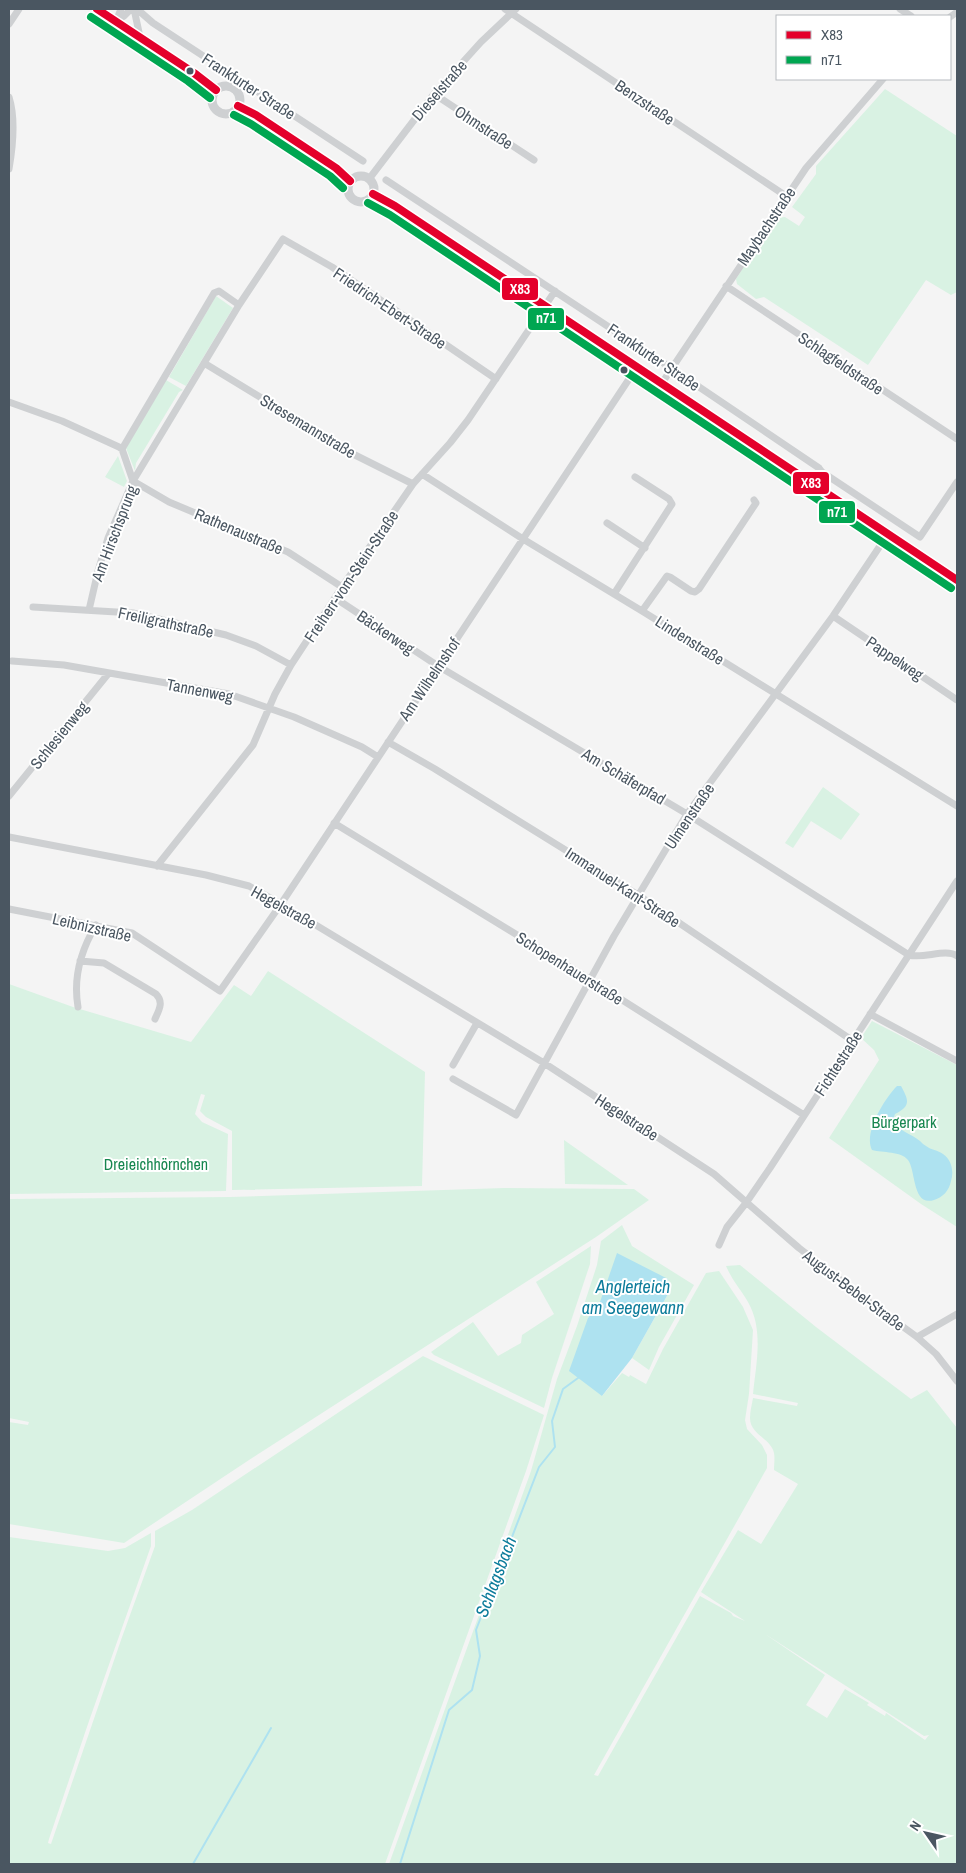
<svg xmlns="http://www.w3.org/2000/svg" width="966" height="1873" font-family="'Archivo Narrow',sans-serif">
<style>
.green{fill:#d9f2e3;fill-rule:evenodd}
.water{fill:#aee2f0}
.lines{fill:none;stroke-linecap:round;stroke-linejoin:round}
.stream{stroke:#aee2f0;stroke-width:2}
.minor{stroke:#ced0d2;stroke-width:7}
.tertiary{stroke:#ced0d2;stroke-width:9}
.bus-1-casing{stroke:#fff;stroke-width:11}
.bus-2-casing{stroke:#fff;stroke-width:11}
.bus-1{stroke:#e4002b;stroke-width:8}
.bus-2{stroke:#00a651;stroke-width:8}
.bus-dot{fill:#4a5661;stroke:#fff;stroke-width:2}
.labels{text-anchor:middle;stroke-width:4;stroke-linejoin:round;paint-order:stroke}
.street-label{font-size:16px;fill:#4a5661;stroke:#fff}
.park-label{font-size:16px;fill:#17864f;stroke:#fff}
.water-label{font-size:18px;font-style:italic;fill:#0c7c9b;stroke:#fff}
.line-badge{stroke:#fff;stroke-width:2}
.badge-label{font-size:14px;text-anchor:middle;font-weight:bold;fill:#fff}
</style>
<rect width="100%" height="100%" fill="#f4f4f4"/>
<path class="green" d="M885,89L957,136V292L951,295L926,280L868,365L764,297L756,299L737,284L736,279L775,218L785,217L799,226L805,217L792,207L816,174V166Z
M216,296L233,308L186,386L169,377Z
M166,380L183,390L179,392L136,463L135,471L126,448Z
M118,456L127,481L124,487L105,477Z
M823,787L860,814L841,840L811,821L793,848L785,843Z
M268,971L425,1072L422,1186L232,1190V1131L206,1117L200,1111L205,1095L201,1094L195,1114L202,1122L228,1134L226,1191L9,1194V984L73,1007L191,1042L234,985L251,996Z
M872,1021L957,1065V1227L921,1204L829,1138L879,1060L874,1050L861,1038Z
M564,1140L628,1185L565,1184Z
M504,1188L634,1189L649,1200L596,1237L249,1460L124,1543L9,1524V1422L28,1425L29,1422L9,1418V1199L230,1197Z
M622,1225L632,1246L694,1285L659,1347L649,1370L632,1358L668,1294L600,1302L588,1318L602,1396L622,1373L629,1377L630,1375L646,1384L663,1349L706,1273L719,1271L743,1307L753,1330L749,1394L745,1420L747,1429L762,1445L767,1455V1468L594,1775L598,1776L700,1596L731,1613L733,1616L745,1621L701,1592L738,1530L761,1544L798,1484L774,1470C774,1465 775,1458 774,1453C771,1438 750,1435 750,1418C750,1411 752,1404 753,1398L797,1406L798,1403L753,1394C756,1364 764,1330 748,1302C740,1288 733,1282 726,1266L740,1265L816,1327L911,1399L927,1390L957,1428V1864H389L531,1471L557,1379L577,1326L597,1265L601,1241ZM765,1634L924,1736L929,1735L925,1740L886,1713L885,1716L867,1705L869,1703L845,1689L827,1718L806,1705L825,1675Z
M591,1246L590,1264L552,1378L544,1408L434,1355L431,1352L473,1322L498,1356L521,1343L522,1335L554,1314L536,1282Z
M423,1356L544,1415L526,1471L385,1864H9V1537L108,1551L125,1548L151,1533V1546L89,1721L49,1839L48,1843L51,1844L121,1640L155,1546V1531L192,1510Z"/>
<path class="water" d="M897,1086H901C908,1099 912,1106 895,1114L892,1122C900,1131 911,1134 920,1141C922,1143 924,1145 926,1146C931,1150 938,1150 943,1154C952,1160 954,1172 951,1181C949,1191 943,1197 934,1200C912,1207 916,1170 908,1160C901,1151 883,1153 872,1150C863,1133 885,1098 897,1086Z
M617,1253L668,1279V1294L632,1358L602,1396L569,1371L588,1318L600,1302Z"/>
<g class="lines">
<path class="stream" d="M193,1864L271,1728
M400,1864L449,1710L472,1690L480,1656L476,1630L539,1467L555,1447L552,1421L563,1389L578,1378"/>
<path class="minor" d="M134,9L140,37
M137,9L153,23L363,161
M505,9L786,196
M900,9L911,16
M950,17L957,12
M116,21L124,16L131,9
M116,21L121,9
M9,24L19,9
M434,94L534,160
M9,97C16,119 13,146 9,169
M369,179L434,94L481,42L516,9
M386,180L671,368L819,468L822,472L920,537L957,482
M726,286L957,439
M204,363L355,455L413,484
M662,383L806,168L883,79
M9,402L62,421L119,447L122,449L133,481
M122,449L214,293L219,291L239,305
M422,474L523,539L642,611L957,806
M133,481L169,502L288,552L342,587
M607,523L645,548
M614,594L672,504L669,499L635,477
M335,598L438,666L687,814L909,955C924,959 946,948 957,956
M33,607L133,613L226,635L256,646L291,665
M89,610L98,571L108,538L133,481L239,305L283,239L332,267L496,379
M642,611L667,576L670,577L691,591L695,592L699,589L756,503L754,500
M833,616L957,700
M12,661L64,665L229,694L294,717L362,747L378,757
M388,742L435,769L638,895L853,1041
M9,796L108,674
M334,823L589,979L804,1115
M9,837L206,875L249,886L281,904L544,1063L714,1174L799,1248L865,1299L917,1337L936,1354L957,1381
M157,866L253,745L275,694L291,665L342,587L413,484L450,443L468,420L555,291
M9,909L132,933L220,991L281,904L637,367
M80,961L104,963L156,994C164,1002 159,1010 155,1019
M78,1007C73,978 81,950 96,925
M870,1014L957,1061
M453,1065L477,1023
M453,1079L516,1115L614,936L687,814L833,616L888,534
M719,1245L727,1227L746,1203L770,1168L957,881
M917,1337L957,1314"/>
<path class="tertiary" d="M97,9L194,73L216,90
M212 100a14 14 0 1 1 28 0a14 14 0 1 1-28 0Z
M238,106L256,115L336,168L350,181
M348 189a13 13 0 1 1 26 0a13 13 0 1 1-26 0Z
M373,194L395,206L957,580"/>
<defs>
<path id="bus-1" d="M97,9L194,73L216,90
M238,106L256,115L336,168L350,181
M373,194L395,206L957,580"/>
<path id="bus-2" d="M91,17L188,81L210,98
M234,115L251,124L330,176L343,188
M368,203L390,215L951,588"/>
</defs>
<use href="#bus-1" class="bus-1-casing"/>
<use href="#bus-2" class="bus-2-casing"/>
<use href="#bus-1" class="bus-1"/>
<use href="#bus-2" class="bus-2"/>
</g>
<g class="bus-dot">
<circle cx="190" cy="71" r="4.5"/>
<circle cx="624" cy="370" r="4.5"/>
</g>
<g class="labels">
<g class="street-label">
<text transform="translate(249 86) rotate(33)" y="6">Frankfurter Straße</text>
<text transform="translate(439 90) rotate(-49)" y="6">Dieselstraße</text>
<text transform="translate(645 102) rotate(34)" y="6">Benzstraße</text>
<text transform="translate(484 127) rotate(33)" y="6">Ohmstraße</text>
<text transform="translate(766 226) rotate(-56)" y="6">Maybachstraße</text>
<text transform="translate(390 308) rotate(34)" y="6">Friedrich-Ebert-Straße</text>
<text transform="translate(654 357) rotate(34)" y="6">Frankfurter Straße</text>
<text transform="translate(841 363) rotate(34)" y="6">Schlagfeldstraße</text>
<text transform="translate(308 426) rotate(31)" y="6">Stresemannstraße</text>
<text transform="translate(239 531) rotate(23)" y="6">Rathenaustraße</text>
<text transform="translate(114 533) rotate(-69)" y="6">Am Hirschsprung</text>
<text transform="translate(351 576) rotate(-56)" y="6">Freiherr-vom-Stein-Straße</text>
<text transform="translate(166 622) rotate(12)" y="6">Freiligrathstraße</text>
<text transform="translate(386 632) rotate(34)" y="6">Bäckerweg</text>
<text transform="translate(690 640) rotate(32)" y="6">Lindenstraße</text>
<text transform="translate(895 658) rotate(34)" y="6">Pappelweg</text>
<text transform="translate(429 679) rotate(-56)" y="6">Am Wilhelmshof</text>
<text transform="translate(200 690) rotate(11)" y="6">Tannenweg</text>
<text transform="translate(59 735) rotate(-51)" y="6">Schlesienweg</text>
<text transform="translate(624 776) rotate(31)" y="6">Am Schäferpfad</text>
<text transform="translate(689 816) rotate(-56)" y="6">Ulmenstraße</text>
<text transform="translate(623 887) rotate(33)" y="6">Immanuel-Kant-Straße</text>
<text transform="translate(284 907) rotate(29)" y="6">Hegelstraße</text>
<text transform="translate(92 927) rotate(13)" y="6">Leibnizstraße</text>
<text transform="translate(570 968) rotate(32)" y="6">Schopenhauerstraße</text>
<text transform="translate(838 1063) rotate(-57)" y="6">Fichtestraße</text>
<text transform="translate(627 1117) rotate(33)" y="6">Hegelstraße</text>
<text transform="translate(854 1290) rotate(37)" y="6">August-Bebel-Straße</text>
</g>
<g class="park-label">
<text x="904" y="1128">Bürgerpark</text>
<text x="156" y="1170">Dreieichhörnchen</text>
</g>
<g class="water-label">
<text x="633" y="1293">Anglerteich<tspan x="633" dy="21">am Seegewann</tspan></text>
<text transform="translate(496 1577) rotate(-69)" y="6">Schlagsbach</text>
</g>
</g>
<g class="line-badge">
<rect x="501" y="277" width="38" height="24" rx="5" fill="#e4002b"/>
<rect x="527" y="307" width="38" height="24" rx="5" fill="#00a651"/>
<rect x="792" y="471" width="38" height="24" rx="5" fill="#e4002b"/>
<rect x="818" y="500" width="38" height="24" rx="5" fill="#00a651"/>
</g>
<g class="badge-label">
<text x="520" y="294">X83</text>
<text x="546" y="323">n71</text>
<text x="811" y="488">X83</text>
<text x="837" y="517">n71</text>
</g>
<rect width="966" height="1873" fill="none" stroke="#4a5661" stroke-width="20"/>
<rect x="776" y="15" width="175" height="65" fill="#ffffff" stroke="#b7bbc0"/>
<rect x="786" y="31" width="25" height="8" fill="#e4002b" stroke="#b7bbc0"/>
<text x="821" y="40" font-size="15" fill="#4a5661">X83</text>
<rect x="786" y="56" width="25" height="8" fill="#00a651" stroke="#b7bbc0"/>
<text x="821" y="65" font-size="15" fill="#4a5661">n71</text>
<g transform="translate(926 1833) rotate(304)" stroke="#ffffff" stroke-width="4" paint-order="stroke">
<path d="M0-4L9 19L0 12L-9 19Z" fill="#4a5661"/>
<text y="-8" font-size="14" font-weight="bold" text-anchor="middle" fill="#4a5661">N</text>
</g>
</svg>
